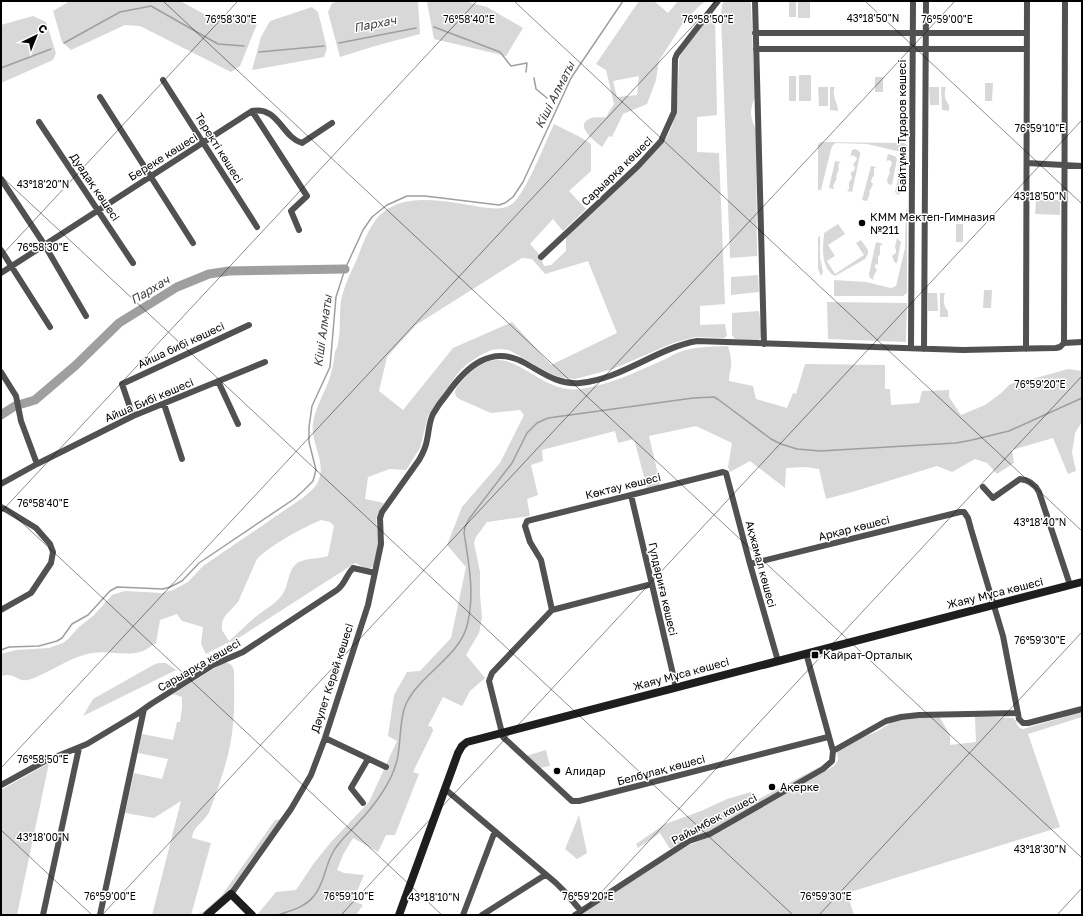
<svg xmlns="http://www.w3.org/2000/svg" width="1083" height="916" font-family="'Golos Text',sans-serif">
<style>
.green{fill:#d8d8d8;fill-rule:evenodd}
.lines{fill:none;stroke-linecap:round;stroke-linejoin:round}
.stream{stroke:#9f9f9f;stroke-width:1.5}
.river{stroke:#9f9f9f;stroke-width:9}
.street{stroke:#515151;stroke-width:6}
.secondary{stroke:#1e1e1e;stroke-width:8}
.ticks{fill:none;stroke:#000;stroke-width:1;stroke-opacity:0.45}
.poi-dot{fill:#000;stroke:#fff;stroke-width:1.5}
.labels{text-anchor:middle;stroke-width:3;stroke-linejoin:round;paint-order:stroke}
.street-label{font-size:11px;fill:#000;stroke:#fff}
.poi-label{font-size:11px;fill:#000;stroke:#fff;text-anchor:start}
.water-label{font-size:12px;font-style:italic;fill:#404040;stroke:#fff}
.ticks-label{font-size:10px;text-anchor:middle;fill:#000;stroke:#fff;stroke-width:3;stroke-linejoin:round;paint-order:stroke}
</style>
<rect width="100%" height="100%" fill="#fff"/>
<path class="green" d="M70,1H180L206,15L251,18L257,24L240,66L231,72L140,26L125,25L71,50L62,42L53,11Z
M342,1H418L420,34L375,46L340,57L328,12L332,3Z
M429,1H464L487,7L523,28L506,56L434,39L427,2Z
M639,1H654L668,13L678,1H706L698,7L681,26L659,61L656,80L647,104L623,114L612,137L609,136L602,147C596,142 574,126 589,119C594,116 601,118 606,117L614,104L606,70L596,64ZM639,76L637,95L617,97L613,81Z
M725,1H750L751,5L755,97C750,110 749,116 756,129L757,256L730,258L721,16L722,4Z
M789,1H796V17H789Z
M798,1H810V18H798Z
M312,7L318,12L327,48L324,57L252,70L261,37L270,21Z
M712,13H713L715,16L717,115L697,117V152L719,153L725,304L700,306V325L725,324L727,336L724,338L695,337L673,343L613,369L575,379L564,378L553,375L509,350L499,349L491,350L479,356L466,365L458,373L438,401L428,416L420,448L406,470L390,469L368,477L365,499L384,503C373,520 377,521 378,539C379,547 376,560 373,567L368,569L355,563L234,641L229,642L206,654L201,644L203,627L182,621L177,614L160,620L156,643C152,645 148,649 143,651C126,657 109,650 92,653C75,656 61,665 47,672C40,675 34,679 27,680C17,682 15,672 1,676V654L16,650L49,648L63,643L68,639L79,627L94,615L112,595L125,591L162,593L173,590L188,582L203,566L304,497C309,492 317,487 319,479C326,461 310,442 313,423C316,403 329,387 332,369C334,364 334,357 335,352C336,349 338,346 338,343C341,329 339,315 341,301C344,286 351,272 357,259C362,246 367,232 375,221C398,189 448,202 480,207C491,208 502,211 512,204C526,193 545,143 554,124L580,137L591,144V171L569,191L586,209L563,231L553,219L530,244L540,255L544,266L551,265L566,251V235L650,157L667,137L672,126L677,108L679,61L681,53ZM522,258L532,259L545,274L588,261L617,333L551,365L512,322L453,348L403,410L379,391L387,357L416,325ZM321,520L330,522L334,526L328,556C319,559 302,558 296,564C287,572 289,586 282,595C275,605 263,610 254,618C245,626 237,634 229,641L222,630V622L225,616L238,602L257,559C269,546 304,527 321,520Z
M33,16L46,22L56,53L53,60L1,83V25Z
M799,75H811V101H799Z
M789,76H796V101H789Z
M875,77H883V92H875Z
M985,83H993L992,101H985Z
M818,87H828V106H819Z
M830,87H835C831,97 838,101 838,111L830,110Z
M929,87H939V105H930Z
M941,87H946C944,93 944,99 949,105V111L942,110Z
M821,142L904,143L907,145V188L898,195L895,192L903,157L901,152L867,144L836,143L833,145L831,149L821,190H818V144Z
M856,149L860,152V155L852,192L847,191L849,189V182L851,180L852,177L851,175V172L854,171L855,167L853,165L854,163L856,161L857,158L852,155L850,157L852,150Z
M888,154L895,156L897,159L892,185L888,184L887,180L890,172L889,170L892,163L891,161L888,160L886,162Z
M835,161L841,162L839,163L838,167L839,169L836,177L837,178L833,186L834,189L829,188Z
M871,166L876,167L874,169V176L872,178L871,182L873,184L869,192L870,193L867,201L862,200Z
M1036,200H1060V215L1035,214Z
M906,208L907,210V293L903,296H834V280L866,282L891,288L896,286L905,248Z
M838,224L845,234L828,245L835,256L827,261L835,274L864,255L856,243L861,240L868,250V254L865,259L835,276C820,268 823,247 824,233Z
M956,224H963V242H956Z
M820,236V257L823,272L821,276L818,269V237Z
M897,238L901,242L897,263L894,262V260L892,257L893,255L896,253V250L895,247Z
M876,242L883,244L880,246V255L878,256V264L875,265V268L877,270L873,277L874,280L870,278L869,274Z
M758,275L759,292L731,295V277Z
M984,290H992L991,308H983Z
M928,293H937L938,311H928Z
M940,293H945C943,299 943,306 948,311V317H940Z
M827,302L907,303L906,342L828,339Z
M759,311L762,334L760,339L757,341L735,339L732,335V313Z
M728,346C730,353 732,360 731,367C730,373 729,374 729,381L753,386L756,399L787,408L793,393L796,394L805,364L885,365V389H890L891,405L919,403L922,391L949,390V397L961,415L985,405L1000,394L1009,385L1016,382L1025,381L1068,369L1082,371V422L1075,433L1072,453L1076,471L1068,474L1053,438L1012,450L1014,463L997,474L987,463L975,459L952,472L937,466L859,490L826,499L819,469L806,467L786,468L785,488L750,461L730,472L728,467L732,443L696,426L649,436L660,483L659,485L647,488L634,439L618,443L615,431L542,450L543,461L531,465L538,495L527,499L530,516L487,522L476,537L474,543L480,572V595L482,618L479,633L466,655L485,678L470,691L462,706L443,697L428,726L432,727L433,731L413,772L419,774L395,835H386L378,852L353,838L343,855L337,870L344,873L364,875L353,901L363,905L356,915H257L276,892L296,890L314,863L331,842L369,802L397,741L388,736L394,695L407,672L420,671L451,638L466,567L447,545L462,507L500,463L524,415L520,410L491,413L459,399C451,393 457,387 462,381C509,327 531,395 581,389C609,385 636,372 661,361C667,359 672,355 677,353C694,346 711,347 728,346Z
M160,663H166L176,670L83,716L93,699L155,664Z
M223,663C229,662 233,665 234,671C234,689 235,706 233,724C231,753 220,783 210,810C206,821 193,826 192,838L211,843L191,915H152L181,801L154,818L125,813L134,773L162,779L168,759L138,753L142,734L173,740L177,722H180L182,708V697L173,694Z
M1082,712V717L1028,734L1060,827L847,893L854,915H580L689,845L715,835L834,766L838,760L837,751L863,737L878,731L897,719L939,716L950,735V745L976,742L975,716L1013,718C1018,721 1016,728 1023,729Z
M546,750L550,766L540,768L526,756Z
M49,763L17,915H1V790Z
M825,764L820,768L705,834L690,838L670,849L660,833L638,848L636,844L665,824L701,811L727,799L751,792L755,801Z
M579,815L587,853L577,859L565,849Z
M282,819L230,890L214,905L202,915H196L204,911L222,895L275,820Z"/>
<g class="lines">
<path class="stream" d="M434,27L500,52L511,66L527,63L526,72
M64,43L120,12L151,6L218,44L244,46
M339,43L416,28
M259,52L324,46
M1,68L51,49
M534,78L536,89L547,98
M1,650L9,647L39,646L57,641L62,638L72,624L88,615L110,591L117,587L163,589L170,587L182,581L199,563L294,499L304,490L313,481L316,470L309,442V427L312,406L330,367L336,297L345,269L363,230L372,217L387,205L407,196H425L499,205L505,203L513,197L523,182L571,78L623,1
M278,915C292,910 304,908 314,896C324,884 325,867 332,854C338,842 348,834 357,824C374,806 389,787 396,764C402,745 398,722 406,704C420,674 458,658 467,626C475,595 469,564 464,533L465,527L469,519L512,463L527,433L537,423L548,418L693,398L714,397L719,400L771,439L781,444L797,449L820,451L956,443L972,440L1009,431L1082,398"/>
<path class="river" d="M1,415L15,406L35,400L76,365L119,323L177,287L209,274L229,271L345,269"/>
<path class="street" d="M755,1L764,344
M755,33H1027
M756,49H1027
M163,80L257,227
M100,97L193,243
M252,111L307,196L291,211L299,230
M39,122L133,263
M1027,163L1082,166
M1,179L44,244L86,316
M1,250L50,327
M541,257L638,166L661,141L674,112L675,59L677,54L718,1
M1,273L252,111C278,106 282,137 302,143L332,123
M1064,343L1065,1
M911,348L913,1
M924,349L926,1
M1026,349L1027,1
M1,372L16,396L21,421L37,464
M218,381L238,424
M164,404L182,459
M133,416L122,384L249,325
M1,484L37,464L133,416L265,362
M983,487L993,498L1020,479C1029,480 1035,484 1039,492L1070,585
M631,495L676,687
M1,508L5,509L36,528L50,544L53,552L51,563L31,593L1,610
M750,564L960,512H964L968,518L971,529L1003,636L1019,719L1023,723H1028L1082,709
M552,610L492,673L489,681L503,737L572,801H579L828,737
M552,610L541,560L530,542L525,526L527,521L723,472L726,473L750,564L778,661
M552,610L652,584
M325,738L386,767
M833,751L886,721L901,717L919,715L1018,713
M1,785L43,762L87,744L137,714L151,704L213,665L243,652L337,590C346,583 346,575 353,568L375,573
M445,789L556,883L565,892L581,911
M363,803L351,788L368,759
M231,894L291,809L311,775L325,738L368,605L381,544L380,518L382,512L419,460C423,453 426,447 427,440C429,431 429,422 433,414C437,407 442,400 447,394C466,367 491,344 525,363C543,373 558,385 580,383C622,379 657,348 697,341L963,350L1056,348L1060,347L1064,343L1082,342
M43,915L79,748
M100,915L144,709
M463,915L495,831
M482,915L545,875
M575,915L689,841L710,834L823,769L832,761L833,751L806,653"/>
<path class="secondary" d="M207,915L231,894L252,915
M399,915L458,753L462,746L467,742L1082,582"/>
</g>
<path class="ticks" d="M163,1L1082,858M514,1L1082,531M865,1L1082,204M1,176L793,915M1,256L238,1M1,503L442,915M1,512L477,1M1,768L716,1M1,830L92,915M102,915L955,1M341,915L1082,120M580,915L1082,376M819,915L1082,632M1057,915L1082,888"/>
<g class="poi-dot">
<circle cx="862" cy="223" r="4"/>
<rect x="811" y="651" width="8" height="8" rx="2"/>
<circle cx="557" cy="771" r="4"/>
<circle cx="772" cy="787" r="4"/>
</g>
<g class="labels">
<g class="street-label">
<text transform="translate(902 126) rotate(-90)" y="4">Байтұма Тұраров көшесі</text>
<text transform="translate(219 148) rotate(58)" y="4">Теректі көшесі</text>
<text transform="translate(163 157) rotate(-32)" y="4">Береке көшесі</text>
<text transform="translate(617 171) rotate(-44)" y="4">Сарыарқа көшесі</text>
<text transform="translate(95 187) rotate(56)" y="4">Дуадақ көшесі</text>
<text transform="translate(181 345) rotate(-25)" y="4">Айша бибі көшесі</text>
<text transform="translate(149 400) rotate(-23)" y="4">Айша Бибі көшесі</text>
<text transform="translate(623 486) rotate(-14)" y="4">Көктау көшесі</text>
<text transform="translate(854 528) rotate(-14)" y="4">Арқар көшесі</text>
<text transform="translate(761 564) rotate(75)" y="4">Ақжамал көшесі</text>
<text transform="translate(663 589) rotate(77)" y="4">Гүлдариға көшесі</text>
<text transform="translate(995 593) rotate(-14)" y="4">Жаяу Мұса көшесі</text>
<text transform="translate(199 665) rotate(-30)" y="4">Сарыарқа көшесі</text>
<text transform="translate(681 674) rotate(-15)" y="4">Жаяу Мұса көшесі</text>
<text transform="translate(332 678) rotate(-72)" y="4">Дәулет Керей көшесі</text>
<text transform="translate(661 770) rotate(-15)" y="4">Белбұлақ көшесі</text>
<text transform="translate(714 819) rotate(-28)" y="4">Райымбек көшесі</text>
</g>
<g class="poi-label">
<text x="870" y="221">КММ Мектеп-Гимназия<tspan x="870" dy="13">№211</tspan></text>
<text x="823" y="659">Кайрат-Орталық</text>
<text x="565" y="775">Алидар</text>
<text x="780" y="791">Ақерке</text>
</g>
<g class="water-label">
<text transform="translate(375 24) rotate(-11)" y="4">Пархач</text>
<text transform="translate(555 95) rotate(-63)" y="4">Кіші Алматы</text>
<text transform="translate(150 290) rotate(-31)" y="4">Пархач</text>
<text transform="translate(323 331) rotate(-82)" y="4">Кіші Алматы</text>
</g>
</g>
<g class="ticks-label">
<text x="873" y="22">43°18'50"N</text>
<text x="231" y="23">76°58'30"E</text>
<text x="947" y="23">76°59'00"E</text>
<text x="469" y="23">76°58'40"E</text>
<text x="708" y="23">76°58'50"E</text>
<text x="1040" y="132">76°59'10"E</text>
<text x="43" y="188">43°18'20"N</text>
<text x="1040" y="200">43°18'50"N</text>
<text x="43" y="251">76°58'30"E</text>
<text x="1040" y="388">76°59'20"E</text>
<text x="43" y="507">76°58'40"E</text>
<text x="1040" y="526">43°18'40"N</text>
<text x="1040" y="644">76°59'30"E</text>
<text x="43" y="763">76°58'50"E</text>
<text x="43" y="841">43°18'00"N</text>
<text x="1040" y="853">43°18'30"N</text>
<text x="110" y="900">76°59'00"E</text>
<text x="349" y="900">76°59'10"E</text>
<text x="588" y="900">76°59'20"E</text>
<text x="826" y="900">76°59'30"E</text>
<text x="434" y="901">43°18'10"N</text>
</g>
<rect width="1083" height="916" fill="none" stroke="#000000" stroke-width="4"/>
<g transform="translate(36 36) rotate(43)" stroke="#ffffff" stroke-width="3" paint-order="stroke">
<path d="M0-3L7 15L0 10L-7 15Z" fill="#000000"/>
<text y="-6" font-size="11" font-weight="bold" text-anchor="middle" fill="#000000">С</text>
</g>
</svg>
